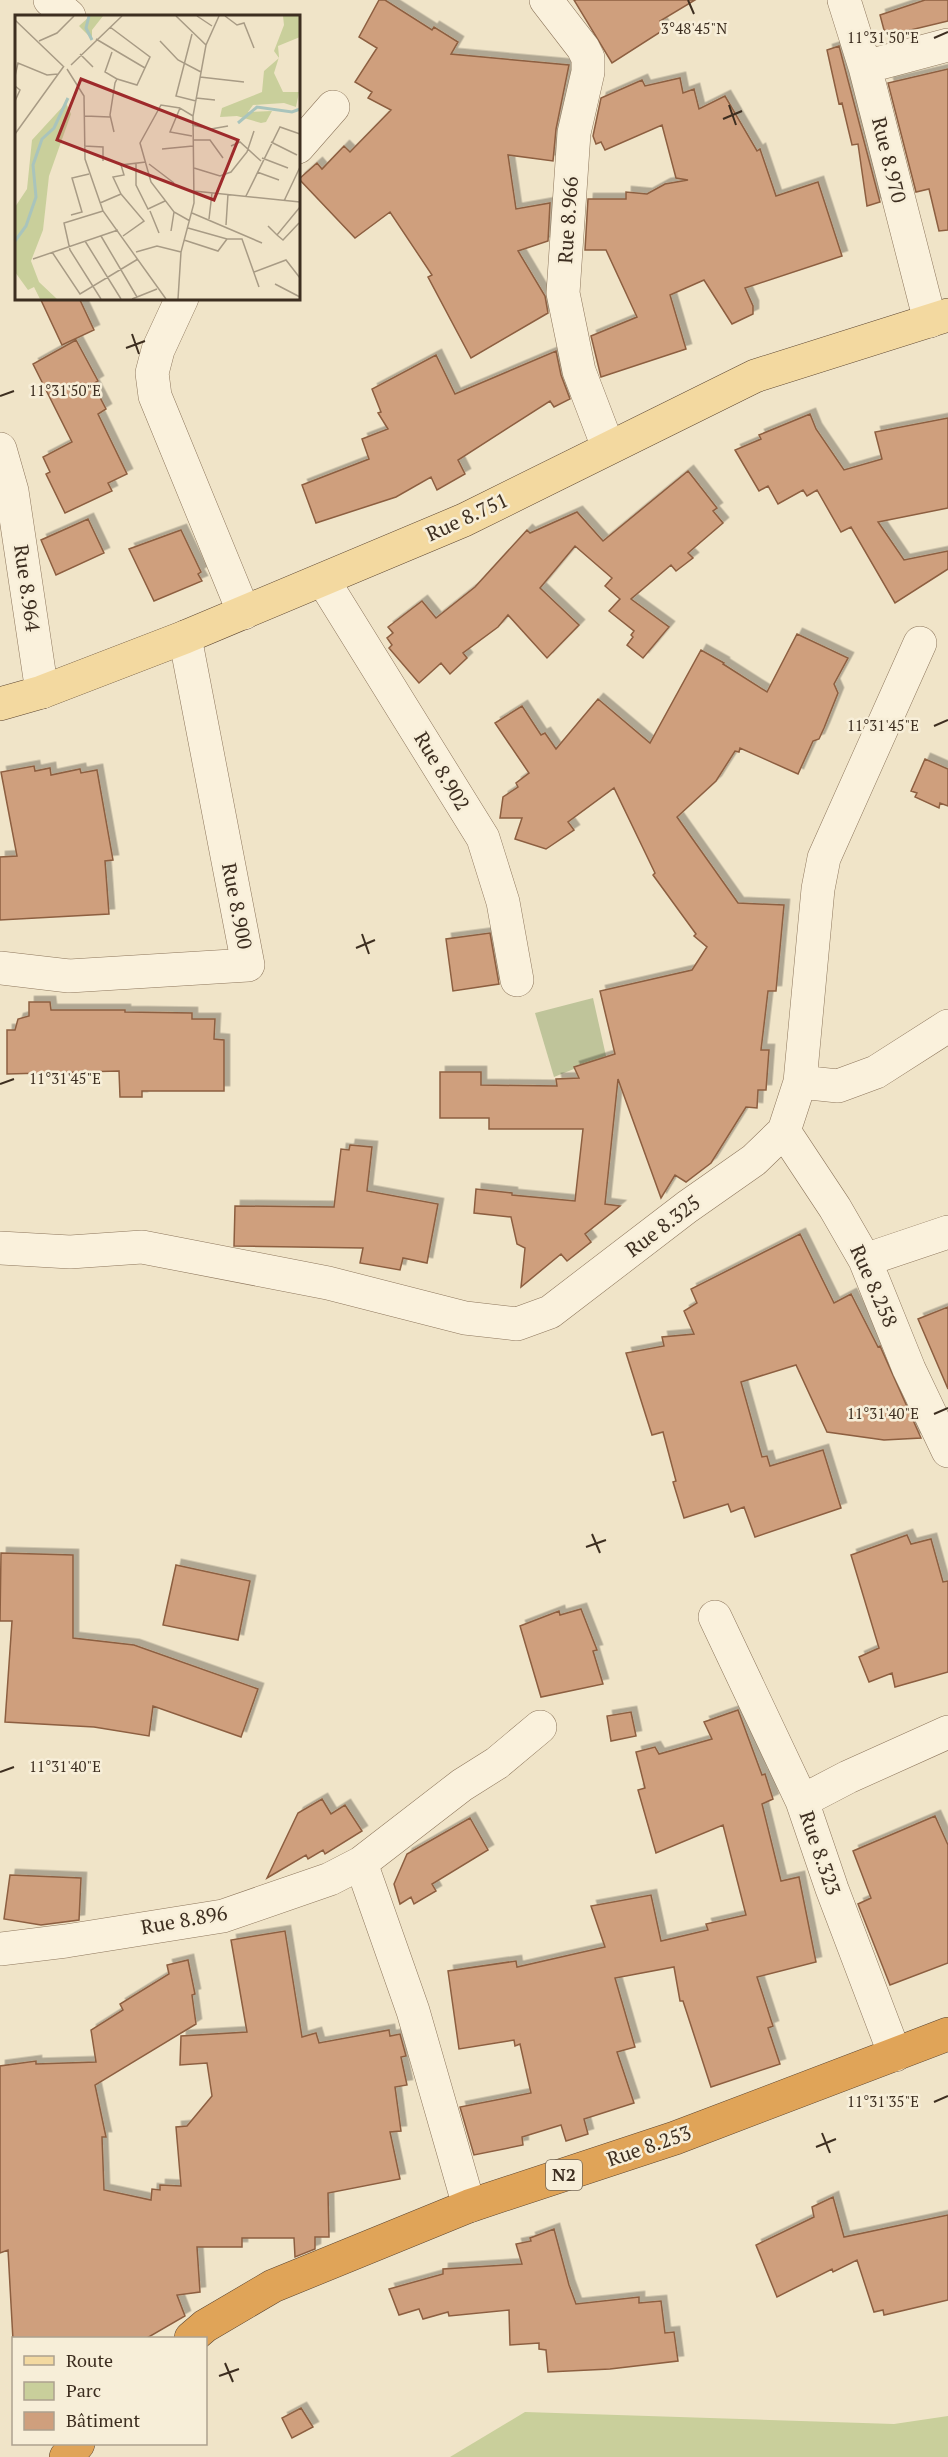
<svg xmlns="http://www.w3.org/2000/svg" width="948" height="2457" font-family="'PT Serif',serif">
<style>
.green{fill:#c9cf9b}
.cemetery{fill:#bfc49a}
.building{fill:#cf9f7d;stroke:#8d5f41;stroke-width:1.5;filter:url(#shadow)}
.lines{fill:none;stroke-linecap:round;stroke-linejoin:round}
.minor-casing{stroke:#8d765c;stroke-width:34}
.major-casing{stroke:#5b4430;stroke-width:34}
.highway-casing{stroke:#5b4430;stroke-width:34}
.minor{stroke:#faf1dc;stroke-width:33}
.major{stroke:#f3d9a0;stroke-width:33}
.highway{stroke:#e0a458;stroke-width:33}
.ticks{fill:none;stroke:#3d2e20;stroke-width:2}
.labels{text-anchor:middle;stroke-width:5;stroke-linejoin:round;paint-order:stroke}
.shield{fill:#f7eed8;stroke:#756857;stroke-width:1.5}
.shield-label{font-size:18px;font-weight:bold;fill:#3d2e20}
.street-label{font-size:20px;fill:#3d2e20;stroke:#f7eed8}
.inset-river{fill:none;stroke:#a9c4bc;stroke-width:3}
.inset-road{fill:none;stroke:#a89b85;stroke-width:1.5}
.view{fill:#9e2a2b;fill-opacity:0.15;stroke:#9e2a2b;stroke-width:3}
.inset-edge{fill:none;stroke:#3d2e20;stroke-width:3}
.ticks-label{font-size:15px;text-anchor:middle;fill:#3d2e20;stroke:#f7eed8;stroke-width:5;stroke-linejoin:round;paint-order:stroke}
</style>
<defs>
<filter id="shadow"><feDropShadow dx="5.5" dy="-5.5" stdDeviation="0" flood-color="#0004"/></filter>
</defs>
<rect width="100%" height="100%" fill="#f0e4c8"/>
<path class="green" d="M525,2412L894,2424L948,2416V2457H450Z"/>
<path class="cemetery" d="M593,998L606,1056L554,1077L535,1013Z"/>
<path class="building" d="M379,0H385L432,30L434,27L458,42L451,54L569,65L556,129L553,161L508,155L516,209L550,203L548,241L518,251L545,296L548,313L471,358L428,277L432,275L390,212L355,238L299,179L317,163L322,169L344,146L350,152L391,110L368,98L372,92L355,82L377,48L359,37Z
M574,0H695L660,21L665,29L612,63Z
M925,0H948V21L894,34L884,30L880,15Z
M839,46L880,202L867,206L858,144L852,145L842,103L839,104L827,50Z
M948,69V230L939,231L929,189L916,192L888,83Z
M680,78L683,93L694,89L699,109L725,96L757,151L760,149L776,196L818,182L842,256L745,288L753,306V314L732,324L704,280L670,295L686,349L601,377L591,336L637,317L606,250H585L588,199H626V192L647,194L665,184L688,180L676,178L662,125L605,150L601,142L596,144L593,136L601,98L642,80L645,86Z
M40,298H79L94,330L62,345Z
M76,340L98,381L93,384L106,409L98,414L127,474L108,483L112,491L65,513L46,474L50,472L43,457L72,442L33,364Z
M556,351L561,375L570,399L554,407L550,401L458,460L465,474L437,490L431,477L396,497L316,523L302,485L369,459L362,439L388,429L378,413L381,412L372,389L436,355L455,394Z
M810,414L816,429L844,470L882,459L875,432L948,418V508L878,522L904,560L948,551V569L895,603L851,527L841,532L817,490L807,496L803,490L778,504L768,486L759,491L735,450L761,439L759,435Z
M688,471L717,508L713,511L723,523L688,553L693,558L676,571L671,565L631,599L669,627L643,658L627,645L633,637L631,635L634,631L609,611L620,599L605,586L612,578L575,546L540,588L579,625L547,658L508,615L498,627L463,653L467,658L450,674L441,663L419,683L389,648L392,645L387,638L393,633L388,627L422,601L436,618L475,587L527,530L530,533L577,512L603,541Z
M88,519L104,553L56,575L41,540Z
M181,530L201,572L198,574L202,581L154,601L129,549Z
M797,634L848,658L834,684L838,693L824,728L819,739L813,741L798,774L740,748L739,752L735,751L716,781L677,817L738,903L784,905L776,991H768L761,1050H769L766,1090H758L757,1108L746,1107L711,1163L686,1182L675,1175L661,1198L618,1079L605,1204L620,1206L585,1234L591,1242L567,1261L561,1254L521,1287L525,1248L517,1244L511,1217L474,1213L476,1189L512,1193V1195L575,1201L583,1129H489V1118H440V1072H481V1085L557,1086L556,1079L579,1078L574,1067L615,1054L600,991L692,970L707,947L694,936L696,934L653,875L655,873L614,788L568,822L574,830L546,849L515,839L522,818H500L503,797L518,787L516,783L529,773L495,723L522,706L541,735L545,733L556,749L598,699L650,743L701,650L724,663L723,664L767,692Z
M925,759L948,769V806L940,803L939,808L915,797L917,793L911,791Z
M34,766L35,771L50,768L51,775L80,769L81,773L97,770L113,860L105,861L109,914L0,920V857L17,856L1,772Z
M490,933L499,984L453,991L446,939Z
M29,1002H50L51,1010H125V1012L192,1013V1019H215L214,1039L224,1040V1091H142V1097H120L119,1071L7,1074V1030H15L18,1019L29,1016Z
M350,1145L372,1147L367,1191L438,1204L427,1263L403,1258L400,1270L360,1263L363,1248L234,1246L235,1206L334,1207L341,1149L349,1150Z
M800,1234L834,1303L851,1294L878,1347L880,1346L921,1438L884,1440L827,1432L796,1365L741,1382L762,1457L767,1456L770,1466L823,1450L841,1508L755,1537L744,1507L731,1512L728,1504L684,1518L673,1482L676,1481L663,1432L652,1435L626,1353L664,1346L662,1337L694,1334L684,1311L697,1303L691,1289Z
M948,1307V1389L918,1319Z
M907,1535L911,1544L931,1539L943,1582L948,1581V1672L895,1687L892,1673L869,1682L859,1657L879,1648L851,1555Z
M1,1553L73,1555V1638L134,1645L258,1689L241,1737L153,1706L149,1736L94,1727L5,1722L12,1621H0Z
M176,1565L250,1581L238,1640L163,1625Z
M581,1609L597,1650L593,1651L603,1684L541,1697L520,1626L559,1611L560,1615Z
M738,1710L762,1775L765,1774L773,1799L762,1804L781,1881L799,1877L816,1962L757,1977L773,2026L768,2028L780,2064L711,2087L683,2001H680L674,1967L615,1978L635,2047L617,2052L634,2103L584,2119L588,2134L566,2141L561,2125L522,2137L523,2145L474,2155L460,2107L531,2093L520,2044L515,2046L514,2040L459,2049L448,1971L516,1961L517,1967L605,1947L591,1906L651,1895L661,1941L708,1930L706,1924L746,1915L723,1825L656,1853L638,1790L645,1788L636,1752L655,1747L659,1754L712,1739L704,1722Z
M631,1712L636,1736L611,1741L607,1716Z
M322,1799L331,1814L345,1805L362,1831L325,1854L323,1850L308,1859L306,1855L267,1878L298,1813Z
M935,1816L948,1845V1963L890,1985L858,1904L871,1898L853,1851Z
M470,1818L488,1850L432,1884L436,1891L414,1904L411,1897L400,1904L394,1884L407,1854Z
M10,1875L81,1878L79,1920L41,1925L4,1919Z
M285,1931L302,2037L316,2033L319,2043L389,2030L390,2036L400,2034L406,2056L401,2057L407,2085L395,2087L401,2131L390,2132L400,2179L328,2193L329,2237H315V2249L295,2257L294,2238H242V2247H197L200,2292L177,2295L185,2316L147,2338L13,2340L8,2250L0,2253V2066L36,2061V2064L96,2062L91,2030L123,2010L120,2004L169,1974L167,1965L188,1960L195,1994L192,1995L196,2024L95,2085L106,2137H102L104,2190L151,2200L152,2189L160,2190V2185L181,2186L176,2127L187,2126L212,2096L207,2063L180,2065L181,2036L247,2032L231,1940Z
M833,2197L844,2237L948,2215V2300L884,2315L883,2310L874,2312L857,2260L833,2272L832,2269L777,2297L756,2245L814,2217L812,2207Z
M554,2229L569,2285L576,2304L639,2297V2303L661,2301L665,2333L674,2332L678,2361L610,2369L548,2372L546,2350L539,2349V2343L510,2345L509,2310L449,2316L448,2312L423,2319L419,2309L399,2315L389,2289L443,2274V2269L522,2264L516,2244L531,2241L530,2238Z
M301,2408L313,2427L292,2438L282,2418Z"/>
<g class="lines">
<defs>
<path id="minor" d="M50,0L69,16
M546,0L583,48L588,58V72L574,133L563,293L579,371L608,447
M844,0L865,67L930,321
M865,67L948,45
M298,147L333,107
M182,298L158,350L152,373L155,396L244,613
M0,449L12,491L42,692
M323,580L483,838L503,902L517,980
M0,968L69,976L248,965L185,637
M800,1082L818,889L824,858L920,643
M784,1131L835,1208L865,1260L909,1369L948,1451
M0,1248L70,1252L142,1247L328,1283L465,1318L517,1324L550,1312L687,1207L754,1160L784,1131L800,1082L838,1086L876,1072L948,1026
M865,1260L948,1232
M715,1617L802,1801
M361,1863L413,2011L469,2206
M0,1949L66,1941L223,1916L330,1879L361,1863L462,1785L497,1763L540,1727
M895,2055L832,1889L802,1801L848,1777L948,1732"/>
<path id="major" d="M0,704L42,692L185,637L464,520L755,376L948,315"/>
<path id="highway" d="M191,2338L205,2326L273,2286L469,2206L675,2138L948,2034
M66,2457L78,2444"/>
</defs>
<use href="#minor" class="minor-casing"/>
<use href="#major" class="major-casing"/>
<use href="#highway" class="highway-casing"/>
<use href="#minor" class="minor"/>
<use href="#major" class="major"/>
<use href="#highway" class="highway"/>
</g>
<path class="ticks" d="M688,0L694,14M934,38L948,32M729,105L736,125M723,119L742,111M132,334L139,354M126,348L145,341M0,396L14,391M934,726L948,720M362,934L369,954M356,948L375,940M0,1084L14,1079M934,1414L948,1408M592,1534L600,1553M586,1547L606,1540M0,1772L14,1767M934,2102L948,2096M822,2133L830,2153M816,2147L836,2139M225,2363L233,2382M219,2376L239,2369"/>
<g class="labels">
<rect class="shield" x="546" y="2160" width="36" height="30" rx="4.5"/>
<g class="shield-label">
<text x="564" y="2181">N2</text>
</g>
<g class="street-label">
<text transform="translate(889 160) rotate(76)" y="7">Rue 8.970</text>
<text transform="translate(568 220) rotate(-86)" y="7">Rue 8.966</text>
<text transform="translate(467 517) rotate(-25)" y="7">Rue 8.751</text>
<text transform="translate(27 588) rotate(82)" y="7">Rue 8.964</text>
<text transform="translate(442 771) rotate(59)" y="7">Rue 8.902</text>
<text transform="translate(237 906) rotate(79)" y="7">Rue 8.900</text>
<text transform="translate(663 1226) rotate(-37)" y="7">Rue 8.325</text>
<text transform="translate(874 1286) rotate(66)" y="7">Rue 8.258</text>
<text transform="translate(820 1853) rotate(71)" y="7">Rue 8.323</text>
<text transform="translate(184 1920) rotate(-10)" y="7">Rue 8.896</text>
<text transform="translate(649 2146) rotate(-19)" y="7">Rue 8.253</text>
</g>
</g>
<g transform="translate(15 15)">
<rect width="285" height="285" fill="#f0e4c8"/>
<path d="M75,1H88L77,15V24L64,11ZM268,1H285V22L263,31L264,42L259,58L268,77H284L281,92L269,88L238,90L233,97L257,96L251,107L246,108L222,101L205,102L207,93L247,77L249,56L264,43L259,36L269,10ZM51,88L56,99L34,161L28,215L16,246L24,267L42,284H25L19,272L13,275L0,257V192L12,174L17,125Z" fill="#c9cf9b"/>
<path class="inset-river" d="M74,1L71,13L77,25M223,108L242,92L277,97L285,94M0,226L11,211L21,182L18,150L27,124L39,113L53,83"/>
<path class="inset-road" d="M161,1L191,30M182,1L197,11M210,1L222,10L229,8L239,33M0,5L48,51M95,12L135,42L122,70L102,64L100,68L95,100L99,117M177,19L161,81L181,86M81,24L130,53M24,26L42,18L59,1M145,26L163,45L186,57M97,37L90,57L102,64M65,39L78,52M56,50L107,1M52,54L69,81L70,144L88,196L151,284M0,61L3,48L32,60L43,59M185,62L229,67M0,71L5,75L0,86M181,83L200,85M165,93L146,90L125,128L136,167L159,197L175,206M70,101L95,102M177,110L196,114L213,111M0,119L49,51M177,121L155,117L165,93L178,101M178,125H195L208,143M256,127L282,140M69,131L88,132V146M216,131L225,127L246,146M147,134L178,131M247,143L273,153M121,149V170L133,194L150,186M134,149L159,168M179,153L205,161L216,157L232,137L239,116M242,157L264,165M179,176L285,187M106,179L129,206L108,221M231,181L265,112L285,119M269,186L285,152M85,188L106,179L98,162L109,160L106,150L131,147M135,196L144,218M177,198L247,228M56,200L67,197L57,163L74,159M194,204L197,178M211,210L213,179M253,211L262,220L285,192M173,213L212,224H227L244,272M156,216L159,197M262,220L268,225L284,208M86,221L122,282M169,225L203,236L212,224M70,226L106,284M37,237L65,279L123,244M121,237L142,231L166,237M18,244L103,215M239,257L271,245L285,263M260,269L285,282M86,284L55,235L49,208L88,196M117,284L142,274M163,284L166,237L179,188L178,101L191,30L204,1"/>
<path class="view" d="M66,64L223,125L199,185L42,125Z"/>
<rect width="285" height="285" class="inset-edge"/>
</g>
<g class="ticks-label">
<text x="694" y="34">3°48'45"N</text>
<text x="883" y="43">11°31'50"E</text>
<text x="65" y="396">11°31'50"E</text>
<text x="883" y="731">11°31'45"E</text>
<text x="65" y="1084">11°31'45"E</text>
<text x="883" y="1419">11°31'40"E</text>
<text x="65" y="1772">11°31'40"E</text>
<text x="883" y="2107">11°31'35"E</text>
</g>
<rect x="12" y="2337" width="195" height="108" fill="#f7eed8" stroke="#ada18e" stroke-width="1.5"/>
<rect x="24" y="2356" width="30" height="9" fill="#f3d9a0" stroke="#ada18e" stroke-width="1.5"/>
<text x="66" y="2367" font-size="18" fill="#3d2e20">Route</text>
<rect x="24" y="2382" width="30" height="18" fill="#c9cf9b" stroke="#ada18e" stroke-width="1.5"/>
<text x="66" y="2397" font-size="18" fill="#3d2e20">Parc</text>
<rect x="24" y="2412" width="30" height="18" fill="#cf9f7d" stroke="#ada18e" stroke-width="1.5"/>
<text x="66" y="2427" font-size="18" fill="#3d2e20">Bâtiment</text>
</svg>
